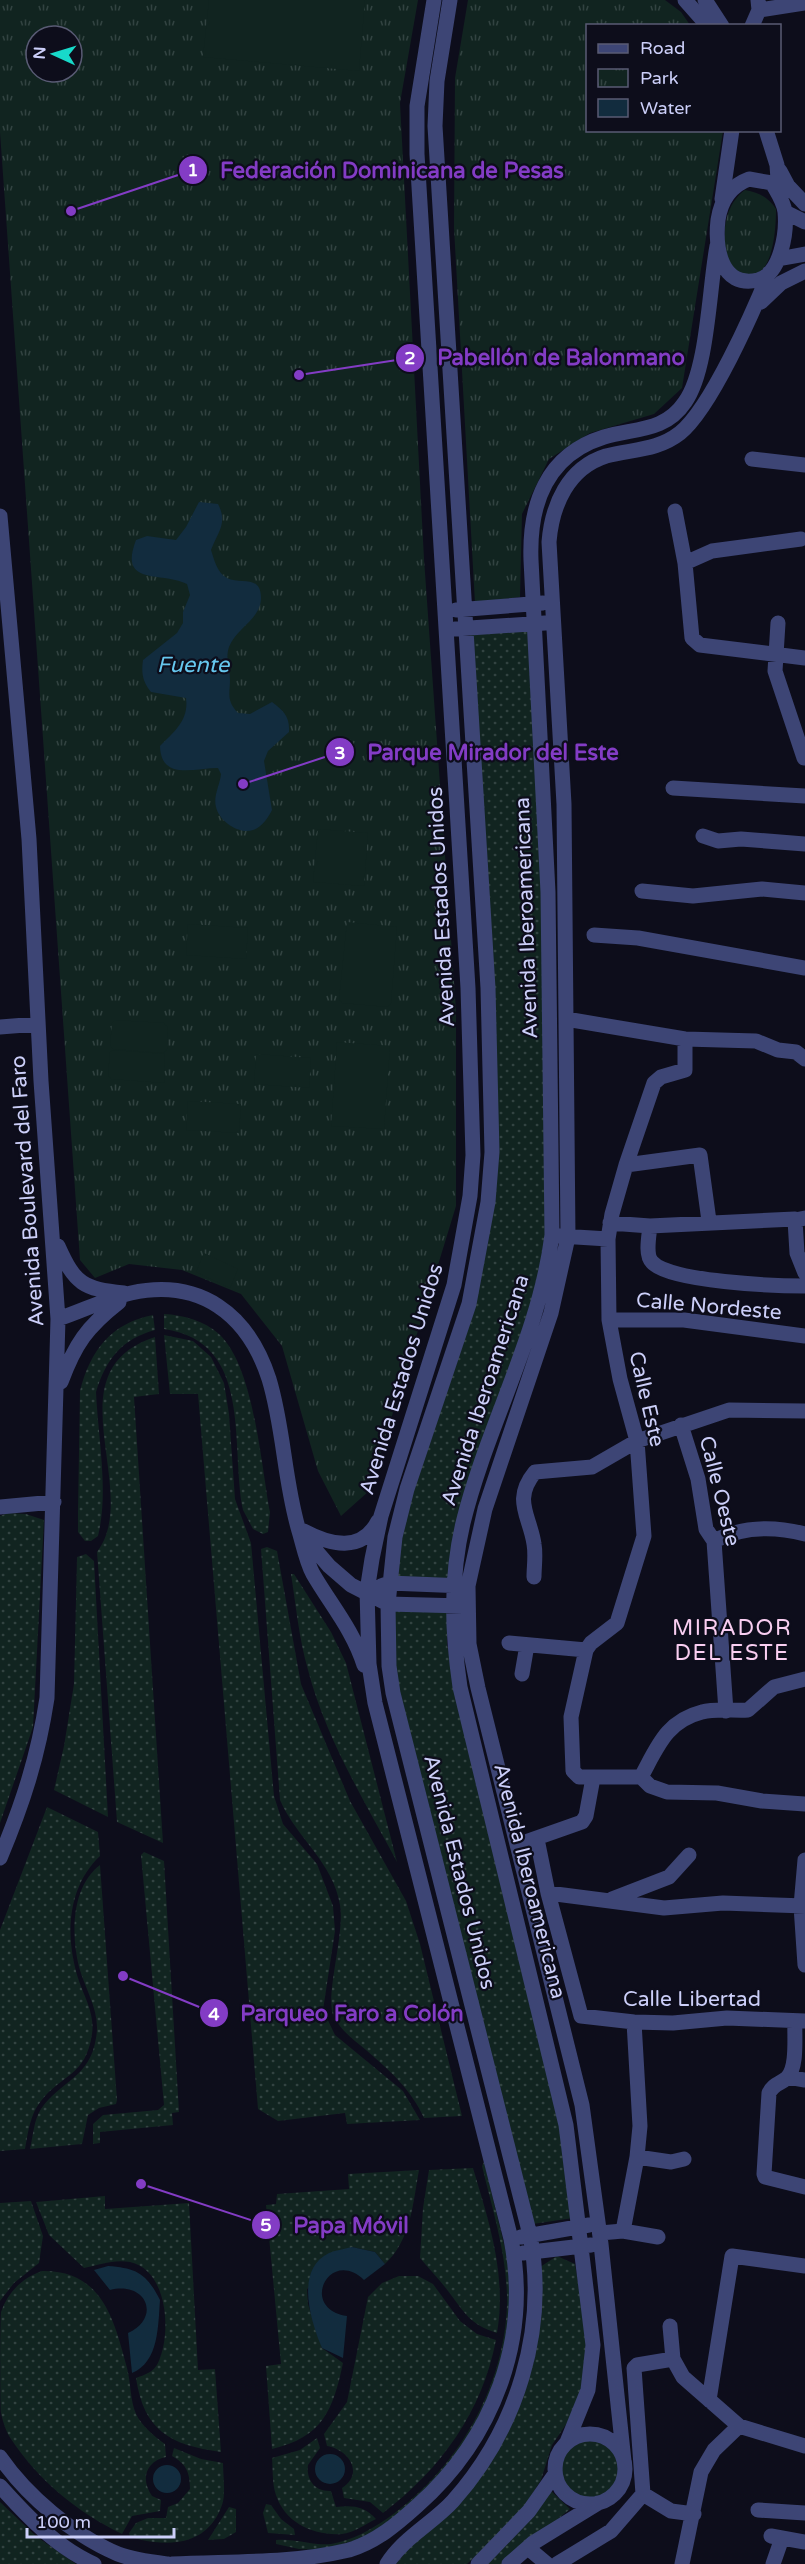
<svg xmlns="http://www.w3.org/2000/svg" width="805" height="2564" font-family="'Varela Round',sans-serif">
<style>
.grass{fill:url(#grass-dots)}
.park{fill:url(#park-tufts);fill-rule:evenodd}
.pitch{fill:#112420}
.water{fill:#122c3e}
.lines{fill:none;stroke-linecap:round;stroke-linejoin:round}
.minor{stroke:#3d4575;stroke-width:15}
.labels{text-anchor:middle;stroke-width:4.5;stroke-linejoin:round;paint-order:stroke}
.street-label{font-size:21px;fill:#cccff9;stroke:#0d0d1b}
.water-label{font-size:22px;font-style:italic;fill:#66c7ee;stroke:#0d0d1b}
.neighbourhood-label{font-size:22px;letter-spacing:1.5px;fill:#f9cef1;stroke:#0d0d1b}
.leader{fill:none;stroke:#833cc5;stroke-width:2}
.callout-dot{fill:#833cc5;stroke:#0d0d1b;stroke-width:2}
.mark-label{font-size:18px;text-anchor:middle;font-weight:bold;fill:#fff}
.callout-label{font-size:22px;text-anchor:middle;font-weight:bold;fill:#833cc5;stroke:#0d0d1b;stroke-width:4.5;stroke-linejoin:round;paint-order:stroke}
</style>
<defs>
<pattern id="grass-dots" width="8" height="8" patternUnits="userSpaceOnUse" patternTransform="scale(1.5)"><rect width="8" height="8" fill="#112420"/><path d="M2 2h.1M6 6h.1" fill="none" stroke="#324341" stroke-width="1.8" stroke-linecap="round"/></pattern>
<pattern id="park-tufts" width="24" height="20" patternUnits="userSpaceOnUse" patternTransform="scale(1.5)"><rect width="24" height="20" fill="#112420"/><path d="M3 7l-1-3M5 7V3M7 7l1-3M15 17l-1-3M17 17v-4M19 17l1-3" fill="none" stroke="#324341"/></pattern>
</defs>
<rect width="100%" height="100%" fill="#0d0d1b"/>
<path class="grass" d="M528,630L545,942L548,1235L542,1267L450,1580L397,1577L400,1533L493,1200L470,632Z
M164,1314C183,1315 205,1321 219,1334C254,1366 261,1465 270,1512L268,1532L263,1534L253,1529L243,1510C230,1445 254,1342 164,1329Z
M153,1315L155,1330C122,1339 106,1359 96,1392C98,1438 109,1491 98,1536L91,1541H85L78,1532V1512L80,1391C90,1351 111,1323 153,1315Z
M164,1335L193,1341L211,1357L224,1383L229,1414L235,1499L251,1543L274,1796L283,1824L317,1864L333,1906L335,1931L323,2010L335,2035L403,2091L420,2120L347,2124L345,2113L278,2121L258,2109L198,1394H170Z
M155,1337L159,1394L134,1397L163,1843L117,1822L97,1552C143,1491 50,1371 155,1337Z
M8,1513L26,1514L44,1520L33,1727L0,1823V1516Z
M267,1547L277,1551L301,1684L350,1801L406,1901L420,1944L462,2116L424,2118C411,2089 389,2070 366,2050C353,2039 342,2032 334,2017C324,1998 345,1935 340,1905C333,1862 297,1839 280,1800L261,1549Z
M86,1554L94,1561L108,1817L54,1790L64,1746L74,1684L77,1557Z
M291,1574H294L331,1632L346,1663L397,1862C364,1800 326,1739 308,1670C299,1639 296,1606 291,1574Z
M393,1609L447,1610V1645L561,2129L573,2218L533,2224L394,1676Z
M47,1807L98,1832L100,1856C66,1888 65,1939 79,1981C85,1998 95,2015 92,2034C86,2076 62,2074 41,2101C30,2114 28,2133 25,2149L0,2151V1930Z
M144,1852L164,1861L179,2112L172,2113L173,2125L100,2132V2143L93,2144V2124L103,2115L158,2110L164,2105L141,1855Z
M100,1865L117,2100L116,2104L99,2108L88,2115L82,2144L30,2149C33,2136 34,2119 41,2109C60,2081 90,2078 96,2038C101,2012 86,1992 79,1967C71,1935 71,1887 100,1865Z
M484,2162L512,2277L503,2365L463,2449L414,2505L361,2539L320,2550L299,2549L276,2544V2540C295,2538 312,2546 331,2544C354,2540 374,2528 392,2515C458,2467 504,2388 507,2305C508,2258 493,2212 482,2166Z
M473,2168C489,2222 507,2275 497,2333C469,2324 465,2313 448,2291C440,2280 429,2269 420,2258L423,2208L429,2170Z
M419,2170C413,2203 411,2240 385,2264L375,2252L352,2247L307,2289L308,2304L322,2348L343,2363C333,2410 323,2437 272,2449L266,2366L281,2364L266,2205L276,2204L277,2194L349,2189L348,2174Z
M105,2196V2209L189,2203L198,2370L215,2369L221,2452C170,2445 144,2431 136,2378C144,2375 154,2372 158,2363C172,2334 168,2270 130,2262C114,2259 99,2265 84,2268L49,2235L36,2202Z
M31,2201L43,2236L39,2263L14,2283L0,2301V2203Z
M557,2256L575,2264L587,2336L582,2388L567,2423L552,2445L541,2480L518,2516L467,2564H396L518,2409L534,2361L540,2315V2267Z
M42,2271C102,2270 114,2319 127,2368C131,2383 130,2400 136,2414C142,2426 154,2436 165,2444L166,2457C146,2461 140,2479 152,2496L161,2500L160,2511L132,2516L122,2534C77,2512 39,2481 11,2439C6,2432 3,2422 1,2413C0,2400 0,2324 1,2312C8,2292 22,2278 42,2271Z
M399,2276H418L433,2284L460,2321L477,2334L496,2340C482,2412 441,2469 383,2513L370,2502L344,2498L342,2488C364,2474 350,2450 327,2446L324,2434L347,2402L368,2297L382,2283Z
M317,2438L320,2448L308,2465C306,2480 315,2492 331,2491L336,2507C352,2505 365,2506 376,2519C366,2524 353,2533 342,2534C314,2536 285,2523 276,2495C272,2484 273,2469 272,2458L300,2450Z
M560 2470a30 30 0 1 1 60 0a30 30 0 1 1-60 0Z
M174,2448L201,2459L223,2463C223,2475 226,2494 222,2505C207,2548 165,2547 130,2537L129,2533L136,2523L148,2518H166L168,2507L178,2503L190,2489C190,2472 186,2464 172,2456Z
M550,2490L570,2509L503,2564H482Z
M0,2502L37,2537L76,2564H0Z
M266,2504L271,2505L281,2519L294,2529L295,2535L268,2533L263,2513Z
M229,2507L236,2509V2532L224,2539L208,2540Z"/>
<path class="park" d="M0,0H418L400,103L424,559L456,1010V1206L369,1491L341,1516L318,1471L282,1346L241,1294L182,1270L129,1264L95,1278L80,1260L0,132ZM36,36H72V72H36Z
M468,0H665L681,12L690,25L588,26V130L723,131L682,388L654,414L590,433L549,459L522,514L520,597L475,603L454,228L455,78Z
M745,190C760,193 768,197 776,209C776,227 774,285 742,274C737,272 731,267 726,264C723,237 722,207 745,190Z"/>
<path class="pitch" d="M209,0H365L359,71L203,57Z
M318,829L368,833L364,886L313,882Z
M347,922L397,927L391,1003L388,1007L342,1003L339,999Z
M188,924L248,928L246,959L186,955Z
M115,1020L164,1023L168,1028L167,1049L164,1053L113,1049L110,1046L112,1023Z
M337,1042L390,1046L384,1129L331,1126Z
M113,1050L165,1054L164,1083L111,1079L108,1075L110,1052Z
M256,1054L311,1058L309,1088L254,1084Z
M188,1101L241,1104L239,1133L186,1130Z
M204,1253L238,1269L230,1288L196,1272Z"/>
<path class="water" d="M199,502L218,504C228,523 218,532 211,550C214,559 217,573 227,578C241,585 261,574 261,598C261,619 236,628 229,647C225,659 230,668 230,679C230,694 226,700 238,713L250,714L272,702C284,711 290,717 289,732L268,751L264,761L272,810C268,818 262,827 253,830C239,835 219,821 216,807C213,796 220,785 221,774L218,768C194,768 161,781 160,746C175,731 189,720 186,698L151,692C143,682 141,674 143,660L177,633L183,623V612L190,595L187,584C161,571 118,587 136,540L147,536L176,540L186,527Z
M352,2247L375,2252L385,2264L364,2280C330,2247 298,2308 347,2316L343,2358L322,2348C311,2322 294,2270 329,2253C336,2250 345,2249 352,2247Z
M108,2266C137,2268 147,2274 160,2300C158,2326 159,2362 132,2373L128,2333C162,2317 146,2281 110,2290L94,2270Z
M315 2469a15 15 0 1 1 30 0a15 15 0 1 1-30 0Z
M153 2479a14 14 0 1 1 28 0a14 14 0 1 1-28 0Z"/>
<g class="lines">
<path class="minor" d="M685,0L708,26
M705,0L722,26
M759,10L805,3
M752,26L759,10L758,0
M766,130L777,165L779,195
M780,171L788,186L805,204
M749,179L772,183C777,192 784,202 785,212C787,232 781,274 758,280C720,289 715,246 718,220C721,200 730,186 749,179Z
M722,199L732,130
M785,212L805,222
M778,259L805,254
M761,302L781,283L805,271
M752,459L805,465
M675,511L685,563L692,638L700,645L805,658
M0,516L29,839L41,1081L58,1319L47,1698C38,1757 23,1803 0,1858
M685,563L712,551L801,539
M456,610L543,603
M778,623L775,671L804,758
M455,629L545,623
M673,788L805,796
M703,836L718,841L741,839L805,844
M642,891L693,896L762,889L805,893
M594,935L638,938L805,968
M566,1019L685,1039L756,1041L778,1050L796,1052L805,1059
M0,1027L38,1024
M685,1039V1070L661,1077L654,1083L626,1165L612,1214L608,1239L609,1320L620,1379L637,1441L644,1536L617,1623L591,1643L586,1650L571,1717L573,1771L579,1777H641L650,1786L667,1792L717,1793L762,1801L805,1804
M626,1165L700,1155L709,1221
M805,1218L795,1220L797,1253L805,1273
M610,1223L650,1226L795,1219
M650,1226C649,1236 645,1255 652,1262C668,1282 778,1286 805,1286
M560,1236L608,1239
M58,1246C75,1284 83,1289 124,1293
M58,1319C82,1311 106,1299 131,1293C200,1278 248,1314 269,1379C284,1428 284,1481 299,1531C303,1544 306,1561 313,1574C331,1605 353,1630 364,1665
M609,1320H684L805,1336
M61,1382C75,1344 87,1327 119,1302
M681,1425L698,1479L706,1529L714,1541L726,1711
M0,1507L54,1502
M304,1531C330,1545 362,1553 378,1521
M305,1538L329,1566L351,1585L388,1604L463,1606
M714,1541C743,1526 774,1526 805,1534
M534,1577C534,1567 536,1555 534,1544C530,1516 512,1500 535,1472L592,1467L637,1441L729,1410L805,1411
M381,1586L389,1583L465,1586
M509,1643L586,1650
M522,1674L527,1645
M641,1777C657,1748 666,1721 702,1712C716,1708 734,1711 748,1710L774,1687L805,1679
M537,1839L548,1893L581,2016L634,2022L673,2023L727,2018L805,2021
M528,1841L582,1822L586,1816L593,1778
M805,1860L801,1906L805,1965
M548,1893L664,1908L723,1903L805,1906
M612,1899L669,1877L689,1855
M795,2021C794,2035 798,2067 787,2078C780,2084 773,2084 769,2093L764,2174L765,2177L805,2187
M788,2077L805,2080
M637,2157L671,2162L684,2159
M623,2231L637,2157L640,2126L634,2022
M600,2233L623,2231L658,2237
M521,2237L589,2225
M523,2253L591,2245
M670,2326L673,2359L683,2377L739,2426L805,2446
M709,2400L732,2256L805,2266
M555 2469a35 35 0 1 1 70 0a35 35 0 1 1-70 0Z
M567,2442L588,2390L593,2345L566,2125L460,1687C452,1632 450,1578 463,1523C487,1425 539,1337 552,1235L548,892L531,560C529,505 546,455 604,437C635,428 665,432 685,402C708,370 709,288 717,246
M0,2457C27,2496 73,2535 118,2554C133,2560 151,2562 168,2564
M624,2461L601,2244L582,2105L478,1688L469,1644L468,1586L485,1509L551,1313L568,1237L564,804L549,542C552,505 568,468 606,456C632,449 657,451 680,433C711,408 753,312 769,273
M0,2486C27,2516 56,2547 94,2564
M643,2494L671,2511L694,2514
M758,2510L805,2513
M771,2536L805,2542
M528,2548L547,2564
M172,2564C231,2561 291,2564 349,2550C376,2542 397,2524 417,2506C493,2439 531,2340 511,2239L375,1703L369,1664L367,1591L372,1559L381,1516L454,1285L470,1196L473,1155L468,988L417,154V106L434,0
M387,2564C403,2538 433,2523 453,2501C517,2429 548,2330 530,2235L393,1693L389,1666L388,1604L395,1537L407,1489L469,1304L488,1202L492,1152L488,988L435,126L437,81L450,0
M478,2564L529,2511L555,2474
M509,2564L533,2543L598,2503
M557,2564L611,2531L643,2494L634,2368L637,2365L673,2359
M682,2564L701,2472L714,2450L739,2426
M773,2564L782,2538"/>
</g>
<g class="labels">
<g class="street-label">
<text transform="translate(441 907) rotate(-93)" y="7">Avenida Estados Unidos</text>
<text transform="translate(526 918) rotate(-92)" y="7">Avenida Iberoamericana</text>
<text transform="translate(27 1191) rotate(-94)" y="7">Avenida Boulevard del Faro</text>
<text transform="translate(709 1306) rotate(5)" y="7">Calle Nordeste</text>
<text transform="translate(401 1379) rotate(-73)" y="7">Avenida Estados Unidos</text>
<text transform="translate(485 1390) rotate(-72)" y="7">Avenida Iberoamericana</text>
<text transform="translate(647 1399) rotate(77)" y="7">Calle Este</text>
<text transform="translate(720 1491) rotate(76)" y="7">Calle Oeste</text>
<text transform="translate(460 1872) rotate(76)" y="7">Avenida Estados Unidos</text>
<text transform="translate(530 1881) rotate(76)" y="7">Avenida Iberoamericana</text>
<text x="692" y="2006">Calle Libertad</text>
</g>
<g class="water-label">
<text x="193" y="672">Fuente</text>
</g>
<g class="neighbourhood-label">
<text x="732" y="1635">MIRADOR<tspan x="732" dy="25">DEL ESTE</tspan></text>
</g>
</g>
<path class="leader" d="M71 211L193 170M299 375L410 358M243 784L340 752M123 1976L214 2013M141 2184L266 2225"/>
<g class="callout-dot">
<circle cx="71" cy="211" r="6"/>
<circle cx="299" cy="375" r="6"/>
<circle cx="243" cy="784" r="6"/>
<circle cx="123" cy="1976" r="6"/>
<circle cx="141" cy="2184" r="6"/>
<circle cx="193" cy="170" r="15"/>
<circle cx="410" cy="358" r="15"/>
<circle cx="340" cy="752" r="15"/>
<circle cx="214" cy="2013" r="15"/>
<circle cx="266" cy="2225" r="15"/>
</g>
<g class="mark-label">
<text x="193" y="176">1</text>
<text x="410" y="364">2</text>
<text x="340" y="759">3</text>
<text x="214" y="2020">4</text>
<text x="266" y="2231">5</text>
</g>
<g class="callout-label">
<text x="392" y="178">Federación Dominicana de Pesas</text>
<text x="561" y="365">Pabellón de Balonmano</text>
<text x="493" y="760">Parque Mirador del Este</text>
<text x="352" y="2021">Parqueo Faro a Colón</text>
<text x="351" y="2233">Papa Móvil</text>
</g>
<rect x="586" y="24" width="195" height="108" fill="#0d0d1b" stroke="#595b74" stroke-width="1.5"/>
<rect x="598" y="44" width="30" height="9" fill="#3d4575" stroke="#595b74" stroke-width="1.5"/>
<text x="640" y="54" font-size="18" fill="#cccff9">Road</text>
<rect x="598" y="69" width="30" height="18" fill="url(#park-tufts)" stroke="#595b74" stroke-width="1.5"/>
<text x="640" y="84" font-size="18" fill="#cccff9">Park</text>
<rect x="598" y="99" width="30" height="18" fill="#122c3e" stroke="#595b74" stroke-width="1.5"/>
<text x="640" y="114" font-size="18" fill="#cccff9">Water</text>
<g transform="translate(54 54) rotate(274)"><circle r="28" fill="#0d0d1b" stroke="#595b74" stroke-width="1.5"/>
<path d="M0-4.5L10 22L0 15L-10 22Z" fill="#18d9ca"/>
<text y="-9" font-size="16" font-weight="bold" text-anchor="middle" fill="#cccff9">N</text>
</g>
<path d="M27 2528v9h147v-9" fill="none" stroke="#cccff9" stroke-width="3"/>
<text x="36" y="2528" font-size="18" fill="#cccff9" stroke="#0d0d1b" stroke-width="4.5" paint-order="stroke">100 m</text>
</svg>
